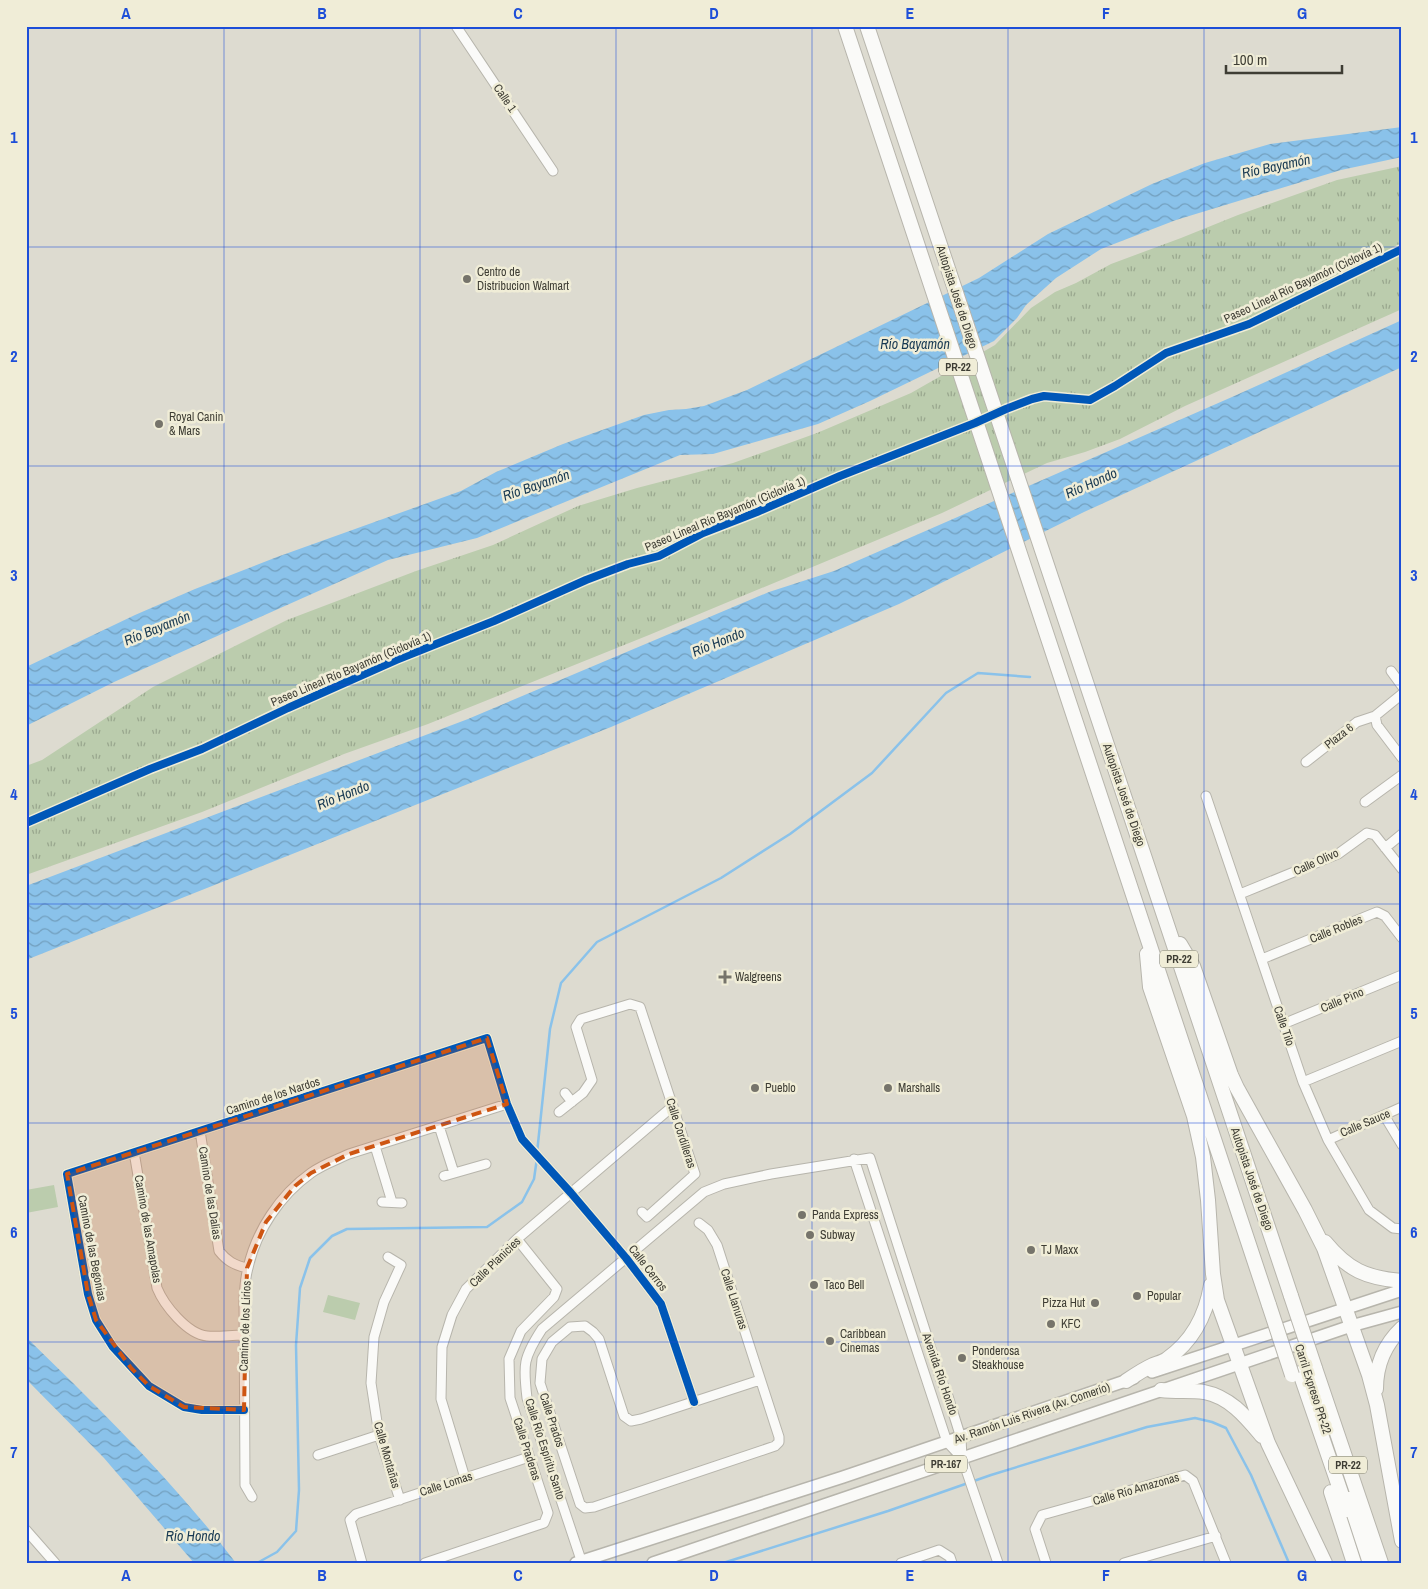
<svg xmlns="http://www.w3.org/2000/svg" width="1428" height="1589" font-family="'Archivo Narrow',sans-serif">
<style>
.park{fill:url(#park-tufts)}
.pitch{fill:#bbccad}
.water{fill:url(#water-waves)}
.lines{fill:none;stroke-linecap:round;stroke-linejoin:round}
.stream{stroke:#8ac2ea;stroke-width:2.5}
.minor-casing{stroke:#b7b5ac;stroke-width:11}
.major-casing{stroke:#b7b5ac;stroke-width:14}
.highway-casing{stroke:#b7b5ac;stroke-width:16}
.minor{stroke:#fafaf8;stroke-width:9}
.major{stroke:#fafaf8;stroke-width:11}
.highway{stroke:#fafaf8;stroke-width:14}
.highway-bridge-casing{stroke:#b7b5ac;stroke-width:16;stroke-linecap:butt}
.highway-bridge{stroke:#fafaf8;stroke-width:14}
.cycleway-casing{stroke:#f0edd7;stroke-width:11}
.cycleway{stroke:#0057b8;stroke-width:8}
.marked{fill:#ce5512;fill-opacity:0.2;stroke:#ce5512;stroke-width:4;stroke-dasharray:10 6;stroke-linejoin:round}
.grid{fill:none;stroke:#1d4ed8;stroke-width:1;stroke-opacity:0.55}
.poi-dot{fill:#76746b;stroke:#f0edd7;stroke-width:2}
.labels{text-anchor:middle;stroke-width:5;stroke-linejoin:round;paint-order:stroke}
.shield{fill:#f0edd7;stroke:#737265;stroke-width:1}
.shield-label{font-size:11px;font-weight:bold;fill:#3e3d34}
.street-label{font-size:12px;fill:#3e3d34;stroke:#f0edd7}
.poi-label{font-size:12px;fill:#3e3d34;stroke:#f0edd7;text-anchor:start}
.water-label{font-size:14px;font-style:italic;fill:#173952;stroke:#f0edd7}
.neatline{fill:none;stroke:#1d4ed8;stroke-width:2}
.grid-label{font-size:16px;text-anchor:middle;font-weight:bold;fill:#1d4ed8}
</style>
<defs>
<pattern id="park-tufts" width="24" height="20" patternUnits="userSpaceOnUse" patternTransform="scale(1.25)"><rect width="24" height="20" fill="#bbccad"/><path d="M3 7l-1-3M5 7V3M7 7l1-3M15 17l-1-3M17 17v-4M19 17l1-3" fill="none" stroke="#99a78e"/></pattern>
<pattern id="water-waves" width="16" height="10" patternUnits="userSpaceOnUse" patternTransform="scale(1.25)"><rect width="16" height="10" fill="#8ac2ea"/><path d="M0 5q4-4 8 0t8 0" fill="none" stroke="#729fbe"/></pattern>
</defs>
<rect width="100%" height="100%" fill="#dddbd0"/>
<path class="park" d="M1402,166V309L1185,406L1120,439L1085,452L1047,463L942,513L649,635L428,724L344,754L202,812L26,875V766L42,760L153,687L287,620L416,571L493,545L578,506L637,488L733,463L817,433L911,393L995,345L1031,308L1055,292L1076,283L1111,264L1181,238L1238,215L1337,180Z"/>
<path class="pitch" d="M54,1185L58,1207L26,1213V1190Z
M328,1295L360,1303L355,1320L323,1312Z"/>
<path class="water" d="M1402,127V157L1341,170L1258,195L1176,220L1101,249L1056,278L1026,305L1017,318L994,341L870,401L818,424L713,454L680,455L477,538L388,560L114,682L26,726V667L135,615L195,589L277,557L461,491L496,472L563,444L644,415L669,410L686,409L704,406L747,390L979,278L1048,234L1152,184L1205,163L1270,144Z
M1402,320V367L1084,512L899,604L611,727L26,960V886L468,719L769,592L834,571L1232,397Z
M26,1337C100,1409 173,1481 236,1563H194L104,1458L26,1379Z"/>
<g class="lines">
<path class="stream" d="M537,1153L550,1029L561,983L597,942L721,878L790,834L872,773L946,693L978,673L1030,677
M257,1563L277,1552L296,1531L299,1490L296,1345L300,1288L310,1258L332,1236L347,1229L487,1227L522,1202L534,1179L537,1158
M723,1563L888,1511L991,1475L1147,1427L1195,1418L1212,1422L1226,1428L1251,1475L1289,1563"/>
<defs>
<path id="minor" d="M456,26L553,171
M1391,671L1402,686
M1375,716L1377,725L1402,758
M1306,762L1357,722L1375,716L1402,694
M1206,796L1303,1082L1328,1140L1369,1210L1393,1228L1402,1229
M1365,802L1402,775
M1385,848L1402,834
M1240,894L1338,854L1367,833L1375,835L1402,869
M1262,959L1377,912L1385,916L1402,938
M1283,1024L1402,975
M1303,1082L1402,1041
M565,1093L572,1102
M559,1112L583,1093L592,1080L576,1027L581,1019L630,1004L640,1007L695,1174L647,1217L642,1212
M1384,1115L1402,1145
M439,1126L454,1173
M200,1131L219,1251C227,1261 234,1265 247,1268
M1328,1140L1402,1107
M375,1146L392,1202
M134,1152L157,1288C164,1305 187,1334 207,1336C218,1337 231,1335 243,1335
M854,1159L947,1442L962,1458
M444,1176L486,1164
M382,1202L402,1203
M699,1223L708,1230L717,1245L779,1437V1442L775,1446L594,1507L585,1508L580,1504L540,1383L542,1359L552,1342L570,1327L585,1326L593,1332L599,1339L624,1416L631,1421L641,1419L760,1380
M388,1257L401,1265L384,1302L374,1337L371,1383L379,1435L400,1500
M244,1410H202L184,1407L149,1386L113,1347L96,1320L88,1294L67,1174L487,1038L507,1104L522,1139L571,1193L626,1258L661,1304L694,1402
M318,1455L379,1435
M465,1478L441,1399L442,1347L452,1315L466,1289L517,1239L673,1106
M252,1497L245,1485L244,1298C245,1288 245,1278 248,1268C256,1231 280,1195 311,1173C322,1165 336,1160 349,1154L507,1104
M26,1530L55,1563
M362,1563L350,1520L356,1514L529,1457
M425,1563L544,1523L548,1513L510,1398L509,1359L521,1331L554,1297L557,1289L517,1239
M582,1563L527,1398C523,1365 523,1358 542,1329L704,1192L724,1184L771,1174L870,1158L941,1380L947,1393L961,1438L962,1458L998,1563
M901,1563L939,1550L950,1557L952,1563
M1046,1563L1035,1529L1042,1515L1185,1475L1193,1481L1226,1563
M1124,1563L1216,1536"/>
<path id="major" d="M1152,1372L1402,1290
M576,1563L843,1477L1134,1378
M653,1563L1351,1326L1402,1312"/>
<path id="highway" d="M845,26L1269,1305
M867,26L1291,1296
M1180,944L1193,966L1231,1075L1237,1088L1305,1210L1324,1248L1369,1375L1377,1405L1402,1541
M1147,954L1150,987L1194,1116L1203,1157L1208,1200L1213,1274L1217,1300L1268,1443L1325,1563
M1325,1242C1348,1270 1366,1278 1402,1281
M1315,1368L1381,1563
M1300,1373L1347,1510
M1126,1381C1135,1375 1144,1369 1153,1365C1158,1363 1163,1362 1167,1359C1193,1341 1206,1315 1211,1285
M1376,1389C1376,1365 1385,1344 1402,1328
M1161,1390C1176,1392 1190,1390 1204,1392C1230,1397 1246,1417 1262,1436
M1331,1492L1354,1563
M1349,1499L1370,1563"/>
</defs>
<use href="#minor" class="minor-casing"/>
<use href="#major" class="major-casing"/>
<use href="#highway" class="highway-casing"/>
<use href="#minor" class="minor"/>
<use href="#major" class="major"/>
<use href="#highway" class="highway"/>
<defs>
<path id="highway-bridge" d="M1291,1296L1315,1368
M1269,1305L1292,1375"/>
</defs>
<use href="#highway-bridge" class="highway-bridge-casing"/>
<use href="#highway-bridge" class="highway-bridge"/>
<defs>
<path id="cycleway" d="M26,823L150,769L202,749L288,708L396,660L494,621L586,580L628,564L659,556L703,533L757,512L840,476L975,423L1006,409L1032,399L1044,396L1090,400L1115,386L1166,353L1249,324L1402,249
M244,1410H202L184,1407L149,1386L113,1347L96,1320L88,1294L67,1174L487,1038L507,1104L522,1139L571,1193L626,1258L661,1304L694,1402"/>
</defs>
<use href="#cycleway" class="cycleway-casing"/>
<use href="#cycleway" class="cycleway"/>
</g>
<path class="marked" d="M487,1038L507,1104L349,1154L311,1173L295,1186L266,1222L247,1268L244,1410L184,1407L149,1386L131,1368L96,1320L88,1294L67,1174Z"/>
<path class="grid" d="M224,26V1563M420,26V1563M616,26V1563M812,26V1563M1008,26V1563M1204,26V1563M26,247H1402M26,466H1402M26,685H1402M26,904H1402M26,1123H1402M26,1342H1402"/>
<g class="poi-dot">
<circle cx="467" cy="279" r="5"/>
<circle cx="159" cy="424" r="5"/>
<path d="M722.5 969.5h5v5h5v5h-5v5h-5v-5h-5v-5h5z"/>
<circle cx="755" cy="1088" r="5"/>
<circle cx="888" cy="1088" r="5"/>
<circle cx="802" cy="1215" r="5"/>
<circle cx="810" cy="1235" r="5"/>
<circle cx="1031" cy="1250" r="5"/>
<circle cx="814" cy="1285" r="5"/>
<circle cx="1137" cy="1296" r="5"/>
<circle cx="1095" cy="1303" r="5"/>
<circle cx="1051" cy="1324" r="5"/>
<circle cx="830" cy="1341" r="5"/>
<circle cx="962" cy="1358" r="5"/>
</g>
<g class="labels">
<g class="shield">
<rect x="939" y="358.5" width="38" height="17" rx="4"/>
<rect x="1160" y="950.5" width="38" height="17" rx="4"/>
<rect x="925" y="1455.5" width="42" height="17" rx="4"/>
<rect x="1329" y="1456.5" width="38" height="17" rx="4"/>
</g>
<g class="shield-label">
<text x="958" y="371">PR-22</text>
<text x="1179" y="963">PR-22</text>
<text x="946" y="1468">PR-167</text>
<text x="1348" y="1469">PR-22</text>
</g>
<g class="street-label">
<text transform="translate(505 98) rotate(56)" y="4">Calle 1</text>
<text transform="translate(1303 283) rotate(-25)" y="4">Paseo Lineal Río Bayamón (Ciclovía 1)</text>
<text transform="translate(957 297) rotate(72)" y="4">Autopista José de Diego</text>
<text transform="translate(725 514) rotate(-23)" y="4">Paseo Lineal Río Bayamón (Ciclovía 1)</text>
<text transform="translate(351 669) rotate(-23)" y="4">Paseo Lineal Río Bayamón (Ciclovía 1)</text>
<text transform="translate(1339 736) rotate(-38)" y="4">Plaza 6</text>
<text transform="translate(1124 795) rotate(71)" y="4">Autopista José de Diego</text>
<text transform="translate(1316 862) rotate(-24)" y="4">Calle Olivo</text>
<text transform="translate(1336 929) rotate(-22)" y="4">Calle Robles</text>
<text transform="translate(1342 1000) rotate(-23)" y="4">Calle Pino</text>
<text transform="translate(1284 1026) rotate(71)" y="4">Calle Tilo</text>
<text transform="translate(273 1096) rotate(-18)" y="4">Camino de los Nardos</text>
<text transform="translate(1365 1123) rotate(-23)" y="4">Calle Sauce</text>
<text transform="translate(681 1133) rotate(72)" y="4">Calle Cordilleras</text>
<text transform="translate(1252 1179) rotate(71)" y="4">Autopista José de Diego</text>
<text transform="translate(210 1193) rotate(81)" y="4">Camino de las Dalias</text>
<text transform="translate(148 1229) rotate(80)" y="4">Camino de las Amapolas</text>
<text transform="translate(92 1248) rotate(79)" y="4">Camino de las Begonias</text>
<text transform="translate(495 1262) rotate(-44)" y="4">Calle Planicies</text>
<text transform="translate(648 1268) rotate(52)" y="4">Calle Cerros</text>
<text transform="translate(734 1299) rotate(72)" y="4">Calle Llanuras</text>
<text transform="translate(245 1326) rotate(-88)" y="4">Camino de los Lirios</text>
<text transform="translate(940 1374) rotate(71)" y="4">Avenida Río Hondo</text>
<text transform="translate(1313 1389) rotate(72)" y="4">Carril Expreso PR-22</text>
<text transform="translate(1032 1413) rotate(-19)" y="4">Av. Ramón Luis Rivera (Av. Comerío)</text>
<text transform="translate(552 1420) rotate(72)" y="4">Calle Prados</text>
<text transform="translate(527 1449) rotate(72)" y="4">Calle Praderas</text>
<text transform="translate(545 1449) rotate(72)" y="4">Calle Río Espíritu Santo</text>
<text transform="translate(387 1455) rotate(74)" y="4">Calle Montañas</text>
<text transform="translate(446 1484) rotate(-18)" y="4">Calle Lomas</text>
<text transform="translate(1136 1489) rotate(-16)" y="4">Calle Río Amazonas</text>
</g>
<g class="poi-label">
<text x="477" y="276">Centro de<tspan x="477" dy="14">Distribucion Walmart</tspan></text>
<text x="169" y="421">Royal Canin<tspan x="169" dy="14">&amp; Mars</tspan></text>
<text x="735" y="981">Walgreens</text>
<text x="765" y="1092">Pueblo</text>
<text x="898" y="1092">Marshalls</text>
<text x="812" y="1219">Panda Express</text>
<text x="820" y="1239">Subway</text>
<text x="1041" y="1254">TJ Maxx</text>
<text x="824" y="1289">Taco Bell</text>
<text x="1147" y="1300">Popular</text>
<text x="1085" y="1307" text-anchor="end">Pizza Hut</text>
<text x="1061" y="1328">KFC</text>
<text x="840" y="1338">Caribbean<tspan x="840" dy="14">Cinemas</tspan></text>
<text x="972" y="1355">Ponderosa<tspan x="972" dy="14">Steakhouse</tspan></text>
</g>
<g class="water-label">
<text transform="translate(1276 166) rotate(-12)" y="5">Río Bayamón</text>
<text x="915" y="349">Río Bayamón</text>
<text transform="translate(1091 483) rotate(-24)" y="5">Río Hondo</text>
<text transform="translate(536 485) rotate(-19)" y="5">Río Bayamón</text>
<text transform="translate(157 628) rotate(-22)" y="5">Río Bayamón</text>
<text transform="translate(718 642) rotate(-22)" y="5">Río Hondo</text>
<text transform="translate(343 795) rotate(-22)" y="5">Río Hondo</text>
<text x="193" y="1541">Río Hondo</text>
</g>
</g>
<rect width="1428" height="1589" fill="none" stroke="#f0edd7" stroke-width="55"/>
<path d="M1226 65v8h116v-8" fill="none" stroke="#3e3d34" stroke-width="2.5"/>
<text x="1233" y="65" font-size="15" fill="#3e3d34" stroke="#f0edd7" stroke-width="4" paint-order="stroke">100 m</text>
<rect x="28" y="28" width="1372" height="1534" class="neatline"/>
<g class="grid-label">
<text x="126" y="19">A</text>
<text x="322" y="19">B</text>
<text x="518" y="19">C</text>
<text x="714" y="19">D</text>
<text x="910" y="19">E</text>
<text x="1106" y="19">F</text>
<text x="1302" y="19">G</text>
<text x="14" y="143">1</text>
<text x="1414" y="143">1</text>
<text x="14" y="362">2</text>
<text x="1414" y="362">2</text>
<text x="14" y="581">3</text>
<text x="1414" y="581">3</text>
<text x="14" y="800">4</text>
<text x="1414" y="800">4</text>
<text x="14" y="1019">5</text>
<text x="1414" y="1019">5</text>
<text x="14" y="1238">6</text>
<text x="1414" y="1238">6</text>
<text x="14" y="1458">7</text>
<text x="1414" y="1458">7</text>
<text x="126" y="1581">A</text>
<text x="322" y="1581">B</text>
<text x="518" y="1581">C</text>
<text x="714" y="1581">D</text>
<text x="910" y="1581">E</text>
<text x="1106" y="1581">F</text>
<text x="1302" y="1581">G</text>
</g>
</svg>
